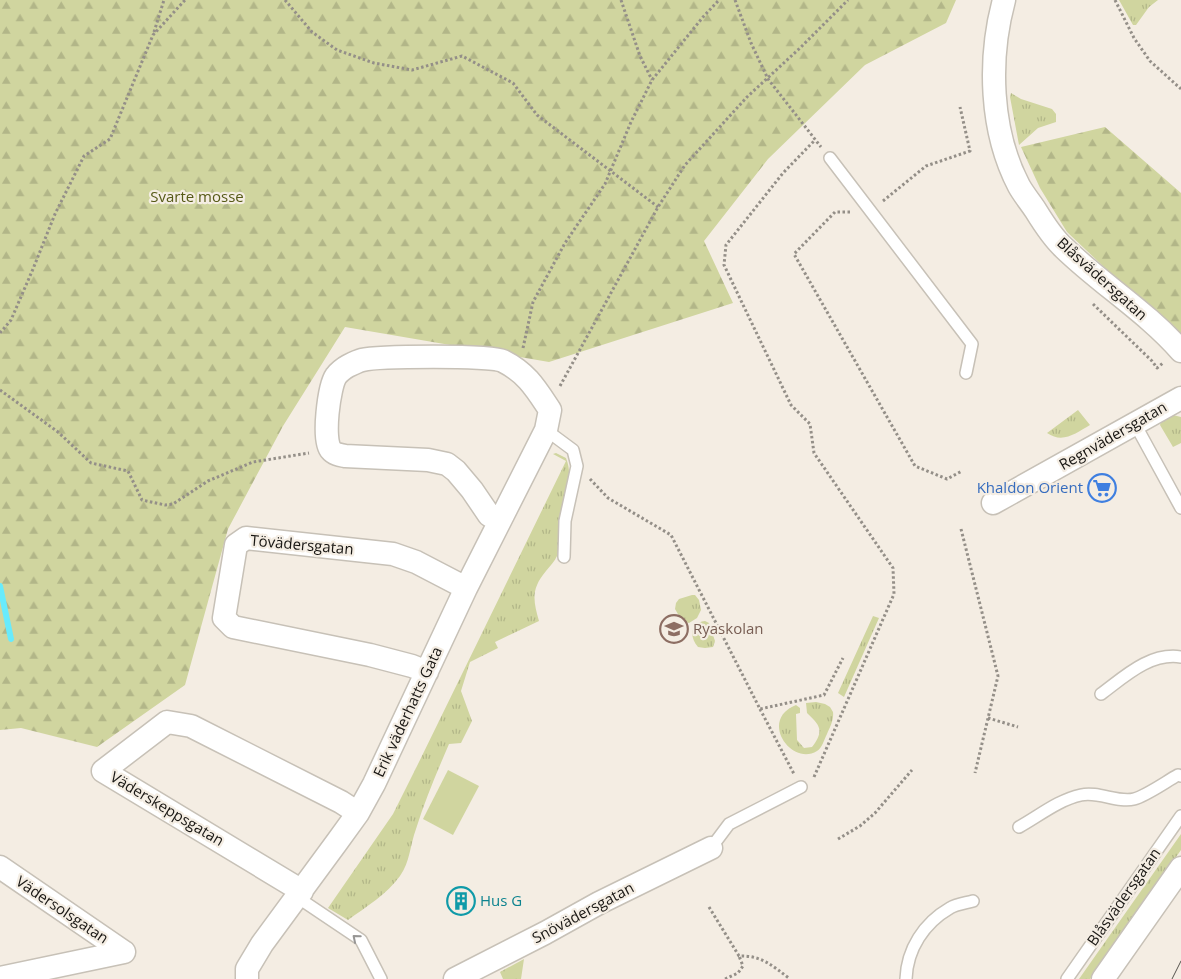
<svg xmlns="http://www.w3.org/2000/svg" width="1181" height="979" font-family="'Open Sans',sans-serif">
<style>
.grass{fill:url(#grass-tufts)}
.forest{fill:url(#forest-firs)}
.pitch{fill:#d0d59f}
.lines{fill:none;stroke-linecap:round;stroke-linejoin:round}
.stream{stroke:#68ebfc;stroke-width:6}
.lane-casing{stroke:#c7c1b7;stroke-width:14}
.street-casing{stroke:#c7c1b7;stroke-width:25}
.path{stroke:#948f88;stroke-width:3;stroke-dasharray:2.5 2.5;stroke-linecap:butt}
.lane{stroke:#fff;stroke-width:11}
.street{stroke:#fff;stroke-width:22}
.tram{stroke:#56534e;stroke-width:1}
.oneway{stroke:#979695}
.labels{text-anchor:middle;stroke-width:4.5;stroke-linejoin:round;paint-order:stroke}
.park-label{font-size:15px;fill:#565a17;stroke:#f4ede3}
.street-label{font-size:15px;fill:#181613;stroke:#f4ede3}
.shop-label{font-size:15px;fill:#366cbe;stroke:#f4ede3;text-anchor:end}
.education-label{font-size:15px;fill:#785e54;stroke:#f4ede3;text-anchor:start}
.culture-label{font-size:15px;fill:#0d838f;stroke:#f4ede3;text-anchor:start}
</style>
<defs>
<pattern id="grass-tufts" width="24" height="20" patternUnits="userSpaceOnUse" patternTransform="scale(1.25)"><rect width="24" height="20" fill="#d0d59f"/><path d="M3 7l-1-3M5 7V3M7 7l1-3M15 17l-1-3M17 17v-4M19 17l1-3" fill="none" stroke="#b2b688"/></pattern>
<pattern id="forest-firs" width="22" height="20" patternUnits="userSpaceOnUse" patternTransform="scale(1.25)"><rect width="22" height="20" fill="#d0d59f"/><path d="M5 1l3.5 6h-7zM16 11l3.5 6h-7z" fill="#b2b688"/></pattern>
</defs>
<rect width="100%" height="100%" fill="#f4ede3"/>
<path class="grass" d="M1119,0H1158L1149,7L1136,25H1133Z
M1011,93L1021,99L1052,109L1056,114V122L1038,128L1019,145L1010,97Z
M1078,410L1090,425C1076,433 1063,444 1047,433Z
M1173,415L1181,417V443L1173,447L1160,425L1161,422Z
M556,453L566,458C575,480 562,503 560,525C558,535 560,546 557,556C555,561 550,566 546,571C531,589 533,600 539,621L495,642L498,648L470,662L461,691L472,721L461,743L449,744C437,772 425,800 416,829C410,845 410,862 400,876C387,894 366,907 348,920L328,908L393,814L418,764L566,461L553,454Z
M692,595H695L699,600L701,610L697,618L689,623L682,621L675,609L676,603L679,599Z
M873,616L879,618L844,697L838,693Z
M705,621L709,623L715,641L713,647L705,648L698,647C689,637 690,623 705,621Z
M816,702L825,704L830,707L833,712C834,720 830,727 827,734C824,740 822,748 817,751C792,767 758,720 796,705L800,708V713L796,714L797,740L804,748L812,747C824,731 821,726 807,713L806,703Z
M1181,834V850L1090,979H1079Z
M524,959L521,979H503L500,972Z"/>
<path class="forest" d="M0,0H956L946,23L865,65L768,159L704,241L733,303L549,362L345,327L283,426L228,529L185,685L97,747L21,728L0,730Z
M1105,127L1181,193V340L1067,232L1040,188L1021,147Z"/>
<path class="pitch" d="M448,770L479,786L453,835L423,819Z"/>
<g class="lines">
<path class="stream" d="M0,586L11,639"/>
<defs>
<path id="lane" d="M830,158L972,344L966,373
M1135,424L1181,508
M546,430L573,450L577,466L565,521L564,557
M1101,694C1124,677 1150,652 1181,657
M1019,827C1039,816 1058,800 1081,795C1098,791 1118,803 1134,799C1146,796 1167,781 1178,775L1181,776
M711,848L729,824L801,787
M297,897L361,940L381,979
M906,979C907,949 924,923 950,908C956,904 966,903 973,901
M1067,979L1181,816"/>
<path id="street" d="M1004,0C988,59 990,131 1019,186C1024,195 1031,203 1036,211C1044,224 1053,238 1064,248C1101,284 1147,312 1181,351
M993,503L1181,398
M427,672L412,666L370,655L233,627L224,618L236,545L246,538L393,554L416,562L466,588
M0,867L124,952
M302,891L103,771L167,722L191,726L341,802L358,813
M0,978L124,952
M247,979V969L262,944L337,842L358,813L374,784L466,588L546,430L550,410C536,389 527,373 503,361C490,355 378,356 362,360C358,361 352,364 348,366C344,368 338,373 336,376C329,386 322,441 331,450C334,454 340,455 345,456L428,460L447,464L456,471L472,490L489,515L500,521
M455,979L545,933L599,903L711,848
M1103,979L1181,868"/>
</defs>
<use href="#lane" class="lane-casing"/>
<use href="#street" class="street-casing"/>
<path class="path" d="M285,0L312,32L337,50L374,63L412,70L462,56L513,83L537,115L658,207
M621,0L640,56L652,80
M735,0L751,43L768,79L821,147
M1115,0L1134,38L1150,61L1181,89
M154,32L164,0
M883,201L926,166L970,151L960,107
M850,212H835L794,254L915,466L947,479L962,471
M1093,304L1152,361L1157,368L1163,363
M0,333L11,320L33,269L55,214L84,156L110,139L153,35L185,0
M523,348L533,302L565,243L605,184L631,122L652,80L703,17L719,0
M560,386L658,207L685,165L747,97L800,48L848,0
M0,390L58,432L91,463L128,471L142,500L165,505L173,504L208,481L253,462L309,453
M590,479L608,498L671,535L760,709L824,695L843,658
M961,529L998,676L975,773
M760,709L794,774
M988,718L1018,727
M814,777L894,594L893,568L814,453L810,424L791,405L724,265L726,245L783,173L815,140
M838,839L860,826L875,813L912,770
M709,907L739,956C761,955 773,966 790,979
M725,979L738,973L743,966L739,956"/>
<use href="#lane" class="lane"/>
<use href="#street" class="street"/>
<path class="tram" d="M1172,979L1181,961"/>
</g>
<defs><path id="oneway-chevron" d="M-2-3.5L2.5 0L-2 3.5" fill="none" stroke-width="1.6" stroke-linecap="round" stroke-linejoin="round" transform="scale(1.25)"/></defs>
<use class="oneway" href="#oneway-chevron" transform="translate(356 938) rotate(-140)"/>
<defs>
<symbol id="supermarket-ring" viewBox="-11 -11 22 22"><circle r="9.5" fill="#f4ede3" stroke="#3f7fe0" stroke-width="1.5"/><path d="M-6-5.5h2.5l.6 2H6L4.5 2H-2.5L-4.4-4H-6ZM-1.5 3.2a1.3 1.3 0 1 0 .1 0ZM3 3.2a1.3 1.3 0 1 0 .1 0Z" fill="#3f7fe0"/></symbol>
<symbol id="school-ring" viewBox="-11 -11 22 22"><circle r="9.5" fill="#f4ede3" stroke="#8d6e63" stroke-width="1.5"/><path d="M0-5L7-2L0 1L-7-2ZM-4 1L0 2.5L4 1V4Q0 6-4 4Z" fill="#8d6e63"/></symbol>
<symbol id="building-ring" viewBox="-11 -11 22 22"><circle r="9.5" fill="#f4ede3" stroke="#0f9aa8" stroke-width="1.5"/><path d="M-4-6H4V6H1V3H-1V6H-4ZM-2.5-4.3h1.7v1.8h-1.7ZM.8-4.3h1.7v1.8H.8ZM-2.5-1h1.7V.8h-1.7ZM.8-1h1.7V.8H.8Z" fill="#0f9aa8"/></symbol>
</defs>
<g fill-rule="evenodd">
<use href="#supermarket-ring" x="1086" y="472" width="32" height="32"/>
<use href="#school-ring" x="658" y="613" width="32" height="32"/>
<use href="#building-ring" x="445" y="885" width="32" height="32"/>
</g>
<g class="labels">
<g class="park-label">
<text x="197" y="202">Svarte mosse</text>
</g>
<g class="street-label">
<text transform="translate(1102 279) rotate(42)" y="5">Blåsvädersgatan</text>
<text transform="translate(1113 436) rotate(-30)" y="5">Regnvädersgatan</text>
<text transform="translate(302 545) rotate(5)" y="5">Tövädersgatan</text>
<text transform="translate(408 712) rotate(-65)" y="5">Erik väderhatts Gata</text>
<text transform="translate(167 809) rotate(31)" y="5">Väderskeppsgatan</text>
<text transform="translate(1124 897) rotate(-55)" y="5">Blåsvädersgatan</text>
<text transform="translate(62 910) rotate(34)" y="5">Vädersolsgatan</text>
<text transform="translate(583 913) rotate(-28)" y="5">Snövädersgatan</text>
</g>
<g class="shop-label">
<text x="1083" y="493">Khaldon Orient</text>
</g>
<g class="education-label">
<text x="693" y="634">Ryaskolan</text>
</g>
<g class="culture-label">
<text x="480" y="906">Hus G</text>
</g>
</g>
</svg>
